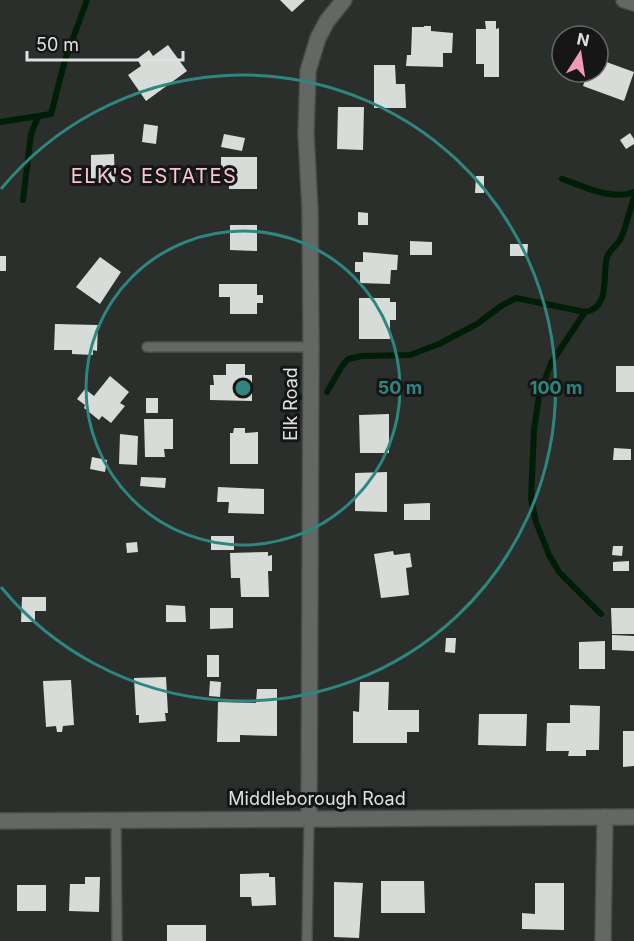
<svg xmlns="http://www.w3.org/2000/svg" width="634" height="941" font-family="Inter,sans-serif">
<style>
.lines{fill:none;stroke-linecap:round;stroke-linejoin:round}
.stream{stroke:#001d07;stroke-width:6}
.building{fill:#d7dcd8}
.lane-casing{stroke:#484c49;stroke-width:12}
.street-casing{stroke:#484c49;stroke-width:18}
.lane{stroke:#636864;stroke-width:9}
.street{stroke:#636864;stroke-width:15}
.ring{fill:none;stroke:#2e867f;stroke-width:3}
.labels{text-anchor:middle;stroke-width:6;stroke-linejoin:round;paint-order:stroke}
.street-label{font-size:18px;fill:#dfe2e0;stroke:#151615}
.neighbourhood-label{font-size:20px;letter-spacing:1.5px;fill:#f7c4d1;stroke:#151615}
.centre{fill:#2e867f;stroke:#151615;stroke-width:3}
.ring-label{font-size:18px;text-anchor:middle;font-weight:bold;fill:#2e867f;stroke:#151615;stroke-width:6;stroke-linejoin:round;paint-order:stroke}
</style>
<rect width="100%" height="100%" fill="#2b2f2c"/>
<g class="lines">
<path class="stream" d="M0,122L51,114L65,60L87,0
M562,179C583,186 612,201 634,192
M23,200L31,134L38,117
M585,312L551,363L539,396L534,430L531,499L536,522L549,555L559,572L601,614
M327,392L342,366L348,359L362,356L410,355L439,344L477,324L501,306L516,298L585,312C611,308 602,275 607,257C610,249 618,245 621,238C627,225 629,211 634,198
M292,398L300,397"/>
</g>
<path class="building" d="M280,0H305L292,12Z
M485,21H496V29L499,28V77H484V64H476V29H486Z
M424,26H431V31L453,33L452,53H443V67L406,66L407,55H411L412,27H424Z
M168,45L187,71L146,101L128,75L141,66L137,59L149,50L153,56Z
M598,59L634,72L624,101L583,86L588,72H598Z
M374,65H395L396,84H405L406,108H374Z
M338,107H364L363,150L337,149Z
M144,124L158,126L156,144L142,142Z
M630,133L634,139V144L626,149L620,140Z
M224,134L245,138L242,151L221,147Z
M114,154L115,182H91V155Z
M221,157H257V189H229V177H221Z
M476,176H484V193H475Z
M358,212L368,213V225H358Z
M230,225H257V251L230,250Z
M410,241L432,242V255H410Z
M510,244H528L527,256H510Z
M363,252L398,255L397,270H391L390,284L360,283V272H355V262H363Z
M0,256H6V271H0Z
M100,257L121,272L100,304L76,287Z
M219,284H257V295H263V303H257V314H230V297H219Z
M359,298H390V302H396V320H390V339H359Z
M55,324L98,325L97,351L93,350V355L72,354V350H54Z
M226,364H245V375H252V401L210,400V385H214L213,375H226Z
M616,366H634V392H616Z
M110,376L129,392L120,403L125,406L111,423L102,416L99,420L84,408L85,405L77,399L85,389L94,396Z
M146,398H158V413H146Z
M389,414V453H360L359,415Z
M144,419H173V449H164L165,457H145Z
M234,428H245V433L258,432V464H230V433H233Z
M120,434L138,436L137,465L119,464Z
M614,448L631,449V460H613Z
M92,457L107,460L105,472L90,469Z
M387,472V512L355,511V473Z
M141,477L166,478L165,488L140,486Z
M218,487L264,489V514L228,513L229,502H217Z
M430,503V520H404V504Z
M211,536H234V550H211Z
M137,542L138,552L127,553L126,543Z
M613,546H623L622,556L612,555Z
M393,551L394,555L410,553L412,567L406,568L409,595L381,598L374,554Z
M268,552V556L272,555V571H268L269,597H241L240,578H231L230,553Z
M629,561V571H613V562Z
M22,597H46V611H35V622H21Z
M166,605L185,606L186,622H166Z
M210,608H233V628L210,629Z
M611,608H634V634H612Z
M612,635L634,636V651L612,650Z
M446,638H456L455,653L445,652Z
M605,641V669H579V642Z
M207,655H219V677H207Z
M166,677L168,713H165L166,721L139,723V715H136L134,678Z
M71,680L74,725L63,726L62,732H57L56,726L46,727L43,681Z
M210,681L221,682L220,697L209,696Z
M360,682H389L388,710H419V732H407V743H353V711L359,712Z
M257,689H277V736L240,735V742H217L218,702L256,703Z
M570,705L600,706L599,750H586V756H568L569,751H546L547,723H570Z
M479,714H527L526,746L478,745Z
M623,731H634V766L623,767Z
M269,873V877H275L276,905L252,906L251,897H240V874Z
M85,877H100L99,912L69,911L70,884H85Z
M381,881H424L425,913H381Z
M334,882L363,883L359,938L334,937Z
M535,883H564V930L522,929V913L535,914Z
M17,885H46V911H17Z
M167,925H206V941H167Z"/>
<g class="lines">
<defs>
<path id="lane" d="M147,347H311
M116,820L117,941
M307,941L309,819"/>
<path id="street" d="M624,0L634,3
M309,819L311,347L310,210L306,134L308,71L318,38L327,21L344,0
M0,821L634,817
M603,941L605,817"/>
</defs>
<use href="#lane" class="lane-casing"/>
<use href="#street" class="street-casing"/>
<use href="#lane" class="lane"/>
<use href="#street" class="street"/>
</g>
<g class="ring">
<circle cx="243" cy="388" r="157"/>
<path d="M1 189A313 313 0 1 1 1 587"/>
</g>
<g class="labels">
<g class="street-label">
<text transform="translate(291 404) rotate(-90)" y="6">Elk Road</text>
<text x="317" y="805">Middleborough Road</text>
</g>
<g class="neighbourhood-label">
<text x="154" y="183">ELK'S ESTATES</text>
</g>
</g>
<circle cx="243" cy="388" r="9" class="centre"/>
<g class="ring-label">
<text x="400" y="394">50 m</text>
<text x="556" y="394">100 m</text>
</g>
<g transform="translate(580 54) rotate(12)"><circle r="28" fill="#151615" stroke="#666866" stroke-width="1.5"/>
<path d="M0-4.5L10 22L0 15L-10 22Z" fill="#f19ab3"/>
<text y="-9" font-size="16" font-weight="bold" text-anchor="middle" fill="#dfe2e0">N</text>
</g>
<path d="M27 51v9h156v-9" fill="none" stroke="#dfe2e0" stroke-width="3"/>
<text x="36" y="51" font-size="18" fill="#dfe2e0" stroke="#151615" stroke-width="4.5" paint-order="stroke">50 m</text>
</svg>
